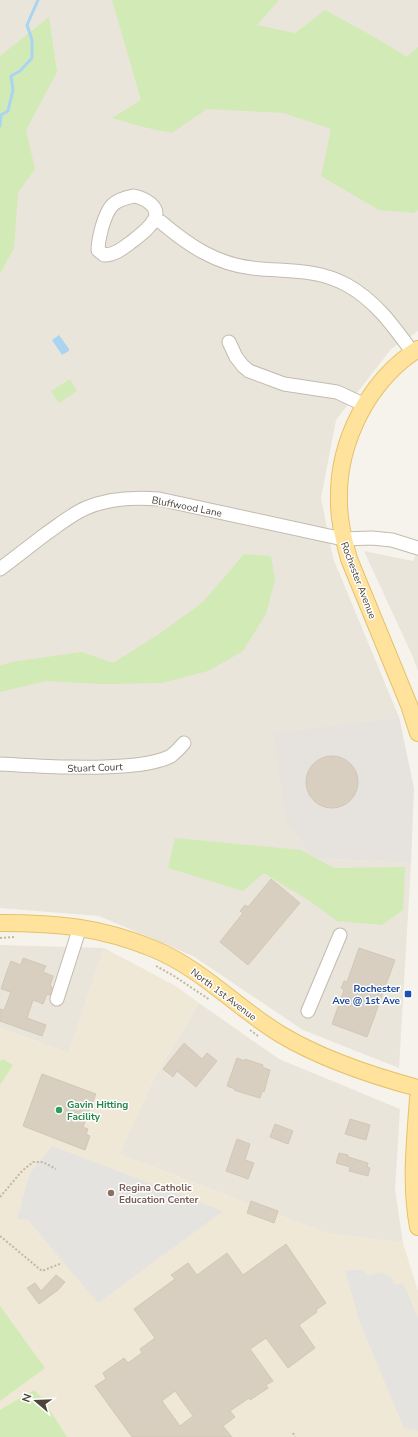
<svg xmlns="http://www.w3.org/2000/svg" width="418" height="1437" font-family="'Nunito Sans',sans-serif">
<style>
.residential{fill:#eae5da}
.industrial{fill:#e6e2dd}
.education{fill:#efe8d6}
.green{fill:#d2eab5}
.parking{fill:#e5e3e0}
.water{fill:#a9d4f2}
.lines{fill:none;stroke-linecap:round;stroke-linejoin:round}
.stream{stroke:#a9d4f2;stroke-width:3}
.building{fill:#d8cfc1;stroke:#d3c7b4;fill-rule:evenodd}
.minor-casing{stroke:#c2bbae;stroke-width:15}
.major-casing{stroke:#e6c16a;stroke-width:18}
.path{stroke:#c4b79f;stroke-width:2;stroke-dasharray:2 2;stroke-linecap:butt}
.minor{stroke:#fff;stroke-width:13}
.major{stroke:#ffe39c;stroke-width:16}
.transit-dot{fill:#1a4fb4;stroke:#fff;stroke-width:1.5}
.leisure-dot{fill:#2e9e5b;stroke:#fff;stroke-width:1.5}
.education-dot{fill:#8d6e63;stroke:#fff;stroke-width:1.5}
.labels{text-anchor:middle;stroke-width:3;stroke-linejoin:round;paint-order:stroke}
.street-label{font-size:10px;fill:#4b4439;stroke:#fff}
.transit-label{font-size:10px;font-weight:bold;fill:#164399;stroke:#fff;text-anchor:end}
.leisure-label{font-size:10px;font-weight:bold;fill:#27864d;stroke:#fff;text-anchor:start}
.education-label{font-size:10px;font-weight:bold;fill:#785e54;stroke:#fff;text-anchor:start}
</style>
<rect width="100%" height="100%" fill="#f6f3ec"/>
<path class="residential" d="M0,0H418V331L391,349L336,420L321,498L333,558L399,717L273,735L315,858L411,863L399,1068L303,1030L193,956L99,916L0,908Z
M418,550V671L412,655L364,551L413,561Z
M0,945L104,948L69,1053L0,1028Z
M199,1003L279,1059L400,1109L395,1189L403,1243L325,1233L119,1154L154,1078Z"/>
<path class="industrial" d="M399,717L414,788L411,863L315,858L287,821L273,734Z"/>
<path class="education" d="M104,948L174,985L199,1003L154,1078L119,1154L325,1233L403,1243L418,1291V1437H0V1028L69,1053Z"/>
<path class="green" d="M112,0H279L257,25L295,33L325,10L376,38L407,57L418,47V210L414,213L379,210L321,176L331,129L284,113L207,109L172,133L143,127L112,118L141,100Z
M49,17L57,72L26,130L35,169L18,193L14,248L0,274V56Z
M70,379L77,391L59,403L51,391Z
M244,554L271,556L275,580L266,614L243,651L208,671L162,683L102,684L46,681L0,692V666L11,662L82,652L113,663L159,634L203,602Z
M175,838L301,850L334,868L405,867L403,910L382,925L337,921L311,902L264,873L243,891L168,868Z
M2,1059L13,1065L0,1085V1062Z
M0,1306L45,1368L0,1401Z
M34,1390L42,1398L67,1437H0V1410Z"/>
<path class="parking" d="M52,1146L223,1211L98,1303L28,1220L17,1219L30,1173Z
M345,1270H362L368,1275L382,1272L391,1277L395,1285L403,1283L418,1318V1431L404,1428L359,1320Z"/>
<path class="water" d="M59,335L69,349V351L62,355L52,340Z"/>
<g class="lines">
<path class="stream" d="M0,126L1,115L8,111L13,90L11,76L20,71L32,58V40L27,25L38,0"/>
</g>
<path class="building" d="M306 782a26 26 0 1 1 52 0a26 26 0 1 1-52 0Z
M271,879L300,903L248,965L220,942L243,913L240,911L245,905L248,907Z
M359,948L395,960L367,1037L332,1024L344,990L341,988L344,981L347,982Z
M23,958L46,966L43,972L53,976L50,986L52,987L50,995L47,994L43,1004L33,1000L27,1018L46,1025L42,1036L0,1021V1009L4,1010L11,992L1,989L7,971L11,961L21,965Z
M184,1043L202,1059L207,1053L217,1061L196,1087L177,1071L173,1077L163,1069Z
M237,1058L245,1061V1059L263,1065L262,1067L270,1070L264,1092L262,1091L260,1098L240,1092L234,1090L235,1089L227,1086Z
M42,1074L96,1094L83,1127L88,1129L86,1134L90,1136L85,1150L23,1126Z
M350,1119L370,1125L366,1140L345,1134Z
M275,1124L293,1131L288,1144L270,1137Z
M237,1139L250,1144L245,1160L254,1163L248,1179L226,1171Z
M339,1153L348,1155V1157L368,1163L367,1167L370,1168L368,1176L349,1171L350,1167L336,1163Z
M251,1201L278,1211L274,1223L247,1213Z
M286,1244L326,1303L316,1310L317,1312L299,1325L315,1348L288,1368L266,1338L250,1349L273,1381L266,1385L268,1388L250,1400L249,1398L230,1411L235,1417L223,1426L232,1437H132L95,1386L106,1379L103,1373L124,1358L128,1363L142,1353L140,1349L155,1338L134,1309L175,1279L171,1275L188,1263L197,1275L227,1253L243,1275ZM175,1391L193,1416L180,1426L162,1401Z
M56,1275L65,1282L58,1290L39,1304L27,1288L35,1283L41,1291Z"/>
<g class="lines">
<defs>
<path id="minor" d="M134,196C144,198 162,207 154,220C149,229 141,234 134,240C124,247 116,255 104,255L98,250C98,242 100,235 102,227C108,207 112,200 134,196Z
M155,220L161,222C188,245 216,264 252,268C286,272 316,268 347,285C376,301 394,327 413,353
M229,342L236,357L243,366L249,371L284,384L337,392L365,405
M0,569C16,557 31,545 47,533C60,524 72,514 86,508C109,498 134,497 159,499L343,539L372,538L392,540L418,548
M0,764C41,766 82,769 123,766C138,765 157,763 171,756C176,752 180,748 184,743
M57,999L80,927
M308,1011L340,935"/>
<path id="major" d="M418,349C368,381 337,443 339,502C339,522 344,540 349,559L409,705L418,733
M0,923C57,923 101,927 154,949C202,969 236,1007 280,1034C320,1058 373,1076 418,1088
M418,1098C415,1142 410,1184 418,1227"/>
</defs>
<use href="#minor" class="minor-casing"/>
<use href="#major" class="major-casing"/>
<path class="path" d="M0,938L15,937
M156,966L174,976L210,1000
M250,1030L258,1036
M0,1197L22,1171L33,1162H43L56,1169
M0,1236L42,1271L62,1263
M293,1433L295,1437"/>
<use href="#minor" class="minor"/>
<use href="#major" class="major"/>
</g>
<rect class="transit-dot" x="404" y="990" width="8" height="8" rx="2"/>
<circle class="leisure-dot" cx="59" cy="1110" r="4"/>
<circle class="education-dot" cx="111" cy="1193" r="4"/>
<g class="labels">
<g class="street-label">
<text transform="translate(187 506) rotate(11)" y="4">Bluffwood Lane</text>
<text transform="translate(359 580) rotate(69)" y="4">Rochester Avenue</text>
<text transform="translate(95 767) rotate(-2)" y="4">Stuart Court</text>
<text transform="translate(224 994) rotate(37)" y="4">North 1st Avenue</text>
</g>
<g class="transit-label">
<text x="400" y="992">Rochester<tspan x="400" dy="12">Ave @ 1st Ave</tspan></text>
</g>
<g class="leisure-label">
<text x="67" y="1108">Gavin Hitting<tspan x="67" dy="12">Facility</tspan></text>
</g>
<g class="education-label">
<text x="119" y="1191">Regina Catholic<tspan x="119" dy="12">Education Center</tspan></text>
</g>
</g>
<g transform="translate(36 1401) rotate(289)" stroke="#ffffff" stroke-width="3" paint-order="stroke">
<path d="M0-3L7 15L0 10L-7 15Z" fill="#4b4439"/>
<text y="-6" font-size="11" font-weight="bold" text-anchor="middle" fill="#4b4439">N</text>
</g>
</svg>
